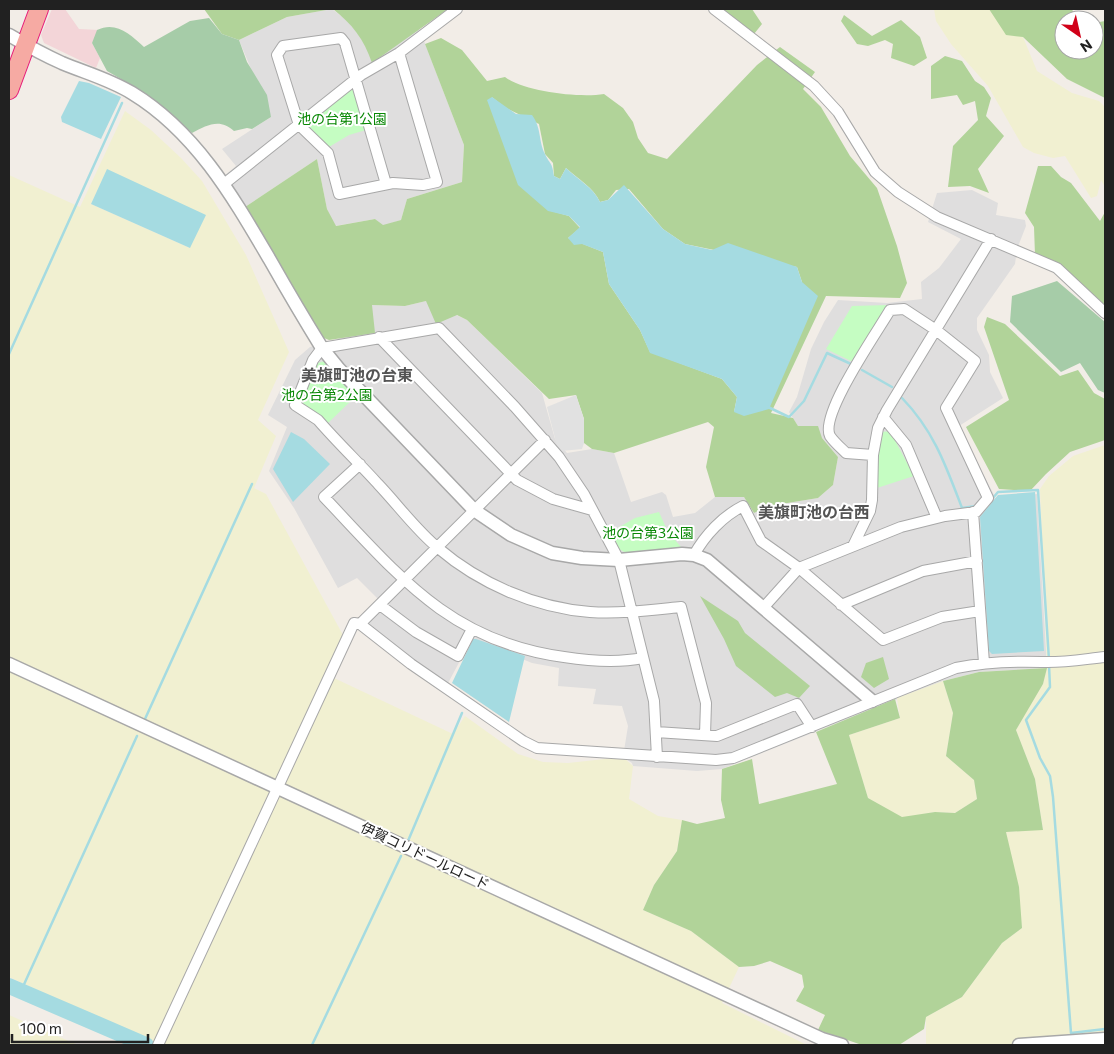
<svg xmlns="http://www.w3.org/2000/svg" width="1114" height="1054" font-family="Commissioner,'Noto Sans JP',sans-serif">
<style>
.residential{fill:#dfdede}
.commercial{fill:#f3d5d8}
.farmland{fill:#f1f0d1;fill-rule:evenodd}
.forest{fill:#b1d399;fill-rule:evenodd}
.cemetery{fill:#a6cca8}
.park{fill:#c5fdc2}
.parking{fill:#e1e1e1}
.water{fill:#a5dbe1}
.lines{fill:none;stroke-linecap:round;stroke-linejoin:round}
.stream{stroke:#a5dbe1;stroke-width:2.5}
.river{stroke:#a5dbe1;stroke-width:16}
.minor-casing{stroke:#a8a8a8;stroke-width:12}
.tertiary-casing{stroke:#a8a8a8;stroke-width:15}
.trunk-casing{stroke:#e61d79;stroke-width:20}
.minor{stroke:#fff;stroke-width:10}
.tertiary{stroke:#fff;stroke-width:12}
.trunk{stroke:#f6aaa3;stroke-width:18}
.labels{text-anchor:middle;stroke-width:4;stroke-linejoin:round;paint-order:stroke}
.park-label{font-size:14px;fill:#098805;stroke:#fff}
.street-label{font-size:14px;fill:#212121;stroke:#fff}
.quarter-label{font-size:16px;font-weight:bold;fill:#545454;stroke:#fff}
</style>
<rect width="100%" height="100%" fill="#f2ede7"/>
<path class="residential" d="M332,9L348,21L366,44L372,62L419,28L464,145L462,182L407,199L401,220L383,226L375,219L335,226L327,209L317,159L242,209L224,176L236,166L222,149L271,117L239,40L287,17Z
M972,190L998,203L996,215L1025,220L1026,226L1017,249L1015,264L977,318V330L989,355L990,372L1003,398L959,426L996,499L1037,494L1047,668L979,672L943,681L722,769L697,771L633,766L632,763L623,757L628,726L622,706L593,704L596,689L558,686L559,668L532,663L475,640L470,642L447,685L376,634L361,617L379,600L357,578L338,588L294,508L269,471L287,427L268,415L295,360L310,347L337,340L372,305L405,306L426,301L467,320L542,393L555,439L567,453L592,449L614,453L631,502L662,492L666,495L673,517L695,513L715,497H744L754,513L769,506L818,498L833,485L838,457L822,438L798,426L789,412L797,397L811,349L824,322L838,300L887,303L922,299L921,282L939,268L961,239L928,222L937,193Z"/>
<path class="commercial" d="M52,9H65L79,29L99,30L92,43L100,58L96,68L44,43L41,35Z"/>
<path class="farmland" d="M934,9H989L1023,37L1037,71L1072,93L1099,101L1105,107V187L1101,180L1097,196L1091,198L1065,156L1053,158L1034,153L1023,147L988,86L951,44L936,21Z
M125,111L151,130L181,158L202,181L246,255L289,352L258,420L276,436L254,488L266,494L349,646L334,678L453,734L465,716L518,754L543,762L568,763L623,757L633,766L629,799L658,816L682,820L677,851L654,885L643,910L691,931L739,967L722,1003L807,1045H165L150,1042L9,977V175L80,207ZM107,170L190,248L91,204Z
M1105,445V1045H926V1017L962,997L1002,943L1022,928L1006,832L1043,829L1035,779L1016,730L1043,684L1047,668L1040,489L1049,476L1073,456Z
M943,681L953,713L946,756L974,780L977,799L955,813L935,812L902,818L868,798L849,735L900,718L897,698Z
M9,1015L78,1045H9Z"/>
<path class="forest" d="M204,9H332L287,17L239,40L222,34Z
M333,9H448L372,63C364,39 352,24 333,9Z
M722,9H752L762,24L754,34Z
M989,9H1072L1074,14L1088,20H1064V50H1094V23L1105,21V98L1067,79L1023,37L1006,35Z
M844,15L872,36L901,20L920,37L927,58L914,66L891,58L893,44L885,40L868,46L857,44L841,21Z
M441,38L462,50L487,81L505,77C525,92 580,98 604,94L623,108L633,122L638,138L648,153L667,159L757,65L780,47L815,72L803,89L821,107L850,156L877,188L897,246L907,283L900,298L826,296L771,413L793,418L798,426H818L822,438L838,457L833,485L818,498L769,506L754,513L744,497H715L706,467L714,427L708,422L614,453L592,449L584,443V419L576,395L549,399L467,320L457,315L436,324L426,301L405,306L372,305L375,333L329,340L324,338L242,209L317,159L327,209L336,226L375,219L383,225L401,220L407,199L462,182L464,145L425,44ZM492,97L504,107L539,124L545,154L553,163L554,176L560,179L566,168C579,180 593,187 600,202L608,200L616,190L629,189L663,229L685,244L797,267L802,282L734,412L737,397L722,379L650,352L640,330L609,284L603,252L568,238L580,228L569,216L548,210Z
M945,56L962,61L975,81L984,87L991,98L986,116L1004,136L978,169L989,193L970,186L948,187L953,146L978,120L975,101L963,105L957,95L931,99V66Z
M1038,166H1051L1061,177L1071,183L1100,221L1105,212V309L1059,263L1035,255L1034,227L1025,213Z
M987,317L1005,324L1060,376L1078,370L1094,393L1105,399V440L1070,452L1046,474L1030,491L999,489L966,427L1009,400L984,327Z
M700,596L738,621L745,633L810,686L799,698L787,693L775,697L736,666L724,639Z
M883,657L889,679L874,688L861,677L866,663Z
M1047,668L1043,684L1016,730L1035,779L1043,830L1006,832L1019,887L1022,928L1002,943L962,997L926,1017L924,1029L899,1045H862L818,1030L825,1015L796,1001L804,987L802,975L770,961L754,966L739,967L691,931L643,910L654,885L677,851L682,820L697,824L725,818L721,800L722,769L752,759L759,804L837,784L816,732L895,699L900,718L849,735L868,798L902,817L935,812L955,813L977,799L974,780L946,756L953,713L943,681L979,672Z"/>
<path class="cemetery" d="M209,18L222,34L239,40L247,62L267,95L271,117L252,129L247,128L234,131C220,118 207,125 192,133L145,93L107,71L92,43L97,30C116,21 130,34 144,47L190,21Z
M1057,281L1105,322V393L1098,390L1080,363L1061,372L1010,322L1012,296Z"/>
<path class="park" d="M352,88L355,89L366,130L349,135L329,147L309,129L310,122Z
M889,305L853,362L826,349L852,306Z
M325,361L356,396L327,424L303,404L302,399L317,363Z
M890,431L914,476L877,488V453L882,432Z
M659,512L668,532L682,548L626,553L619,549L609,533L635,518Z"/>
<path class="parking" d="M576,395L584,419V443L582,449L561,451L557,446L547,407Z"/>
<path class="water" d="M79,81L89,83L121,97L101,139L62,122L61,117Z
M492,97L516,114L532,115C542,129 538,140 545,154C550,165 552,161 554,176L560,179L566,168C578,180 593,187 600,202L608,200L624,185L663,229L685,244L712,250L728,243L797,267L802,282L818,296L769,409L744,416L734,412L737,397L722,379L650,353L640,330L609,284L603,252L582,244L574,245L568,238L580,227L569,216L548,211L518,185L487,100Z
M107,169L206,215L190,248L91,204Z
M291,432L304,439L330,464L293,502L273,469Z
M1035,492L1044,651L992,654L989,651L980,517L998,495Z
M473,639H476L525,656L509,722L452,683Z"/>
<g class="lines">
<path class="stream" d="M9,354L122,103
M862,370L892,387
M902,398C934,431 946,466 962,508L976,506
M768,407L789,417L804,401L827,353L851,364
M992,499L998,492L1038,490L1049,660
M1049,665L1050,687L1026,720L1040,758L1050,776L1053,797L1071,1033L1105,1029
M145,719L252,484
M408,841L462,713
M21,991L137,736
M312,1045L401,856"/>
<path class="river" d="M9,986L146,1045"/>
<defs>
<path id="minor" d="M714,9L814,86L838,112L875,172L898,192L937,217L1057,268L1105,313
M224,184L361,75L399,53L457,9
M386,184L345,43L341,38L283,46L277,55L299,125L328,153L339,194L393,183L423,185L437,182L399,53
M379,337L517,480L553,499L592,510
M883,417L906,445L937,518
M360,464L324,497C398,575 450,642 564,657C590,661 618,663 643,658
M973,512L984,663
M853,546L870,511L872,500L873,455L878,428L887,410L991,239
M694,555C705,535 723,516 743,506L761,541L799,568L883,640L942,617L980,611
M380,605L416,632L458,656L472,629
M841,605L923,571L977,561
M764,607L799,568L901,527L945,516L976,512L988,498L946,408L975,361L936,330L904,309L890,310C878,331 819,415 830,436C834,442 841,448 846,453L873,455
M360,624L545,440
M656,732L717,736L797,704L812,727
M657,757L654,701L619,560L584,494L559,457L515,407L439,328L322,348L313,360L295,405L318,420C337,442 358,462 378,484C398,505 416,530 438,548C479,583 535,608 590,612C620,614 651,610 681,607L706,703L705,735
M158,1045L354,623L360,624L411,664L523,741L537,748L716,760L733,758L956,668C985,662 1014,661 1042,662C1063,663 1085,659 1105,657"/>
<path id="tertiary" d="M9,35C26,45 44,55 62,63C86,73 109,79 132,93C196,132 233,197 270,260C287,290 304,319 322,348L339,369L474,510L511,535L552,553L582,558L619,560L682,554L694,555L707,560L872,701
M9,664L822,1039L842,1045
M1019,1045L1105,1039"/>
<path id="trunk" d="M9,90L39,9"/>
</defs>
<use href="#minor" class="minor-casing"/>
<use href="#tertiary" class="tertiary-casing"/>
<use href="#trunk" class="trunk-casing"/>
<use href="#minor" class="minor"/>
<use href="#tertiary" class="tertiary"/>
<use href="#trunk" class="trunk"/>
</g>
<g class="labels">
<g class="park-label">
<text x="342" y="124">池の台第1公園</text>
<text x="327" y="400">池の台第2公園</text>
<text x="648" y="538">池の台第3公園</text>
</g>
<g class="street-label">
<text transform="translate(425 856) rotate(25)" y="5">伊賀コリドールロード</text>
</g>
<g class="quarter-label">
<text x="357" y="381">美旗町池の台東</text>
<text x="814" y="518">美旗町池の台西</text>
</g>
</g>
<rect width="1114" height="1054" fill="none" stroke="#212121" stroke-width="20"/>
<g transform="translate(1079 35) rotate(146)"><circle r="24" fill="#ffffff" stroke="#a6a6a6"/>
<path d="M0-4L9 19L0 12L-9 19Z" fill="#d10018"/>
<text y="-8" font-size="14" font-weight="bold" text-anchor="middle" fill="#212121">N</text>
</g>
<path d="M12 1034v8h136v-8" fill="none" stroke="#212121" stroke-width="2.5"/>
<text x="20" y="1034" font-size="15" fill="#212121" stroke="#ffffff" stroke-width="4" paint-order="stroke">100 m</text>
</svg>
